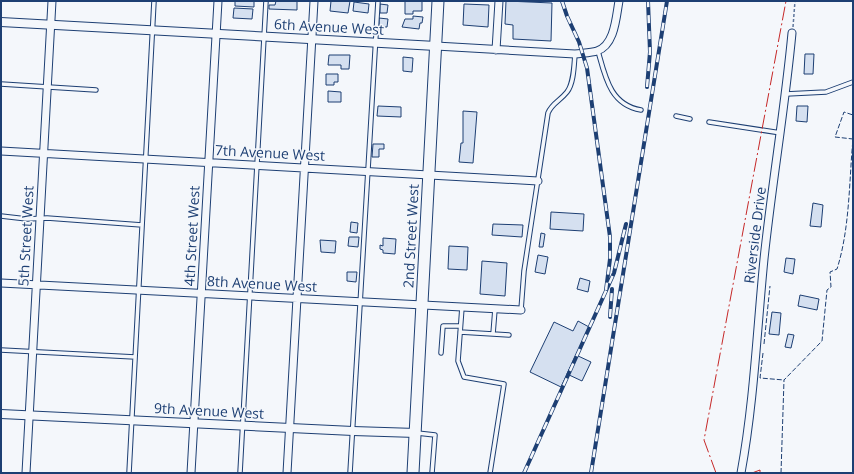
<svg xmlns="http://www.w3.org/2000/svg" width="854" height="474" font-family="'Open Sans',sans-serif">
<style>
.building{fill:#d5e0f0;stroke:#1d3f73}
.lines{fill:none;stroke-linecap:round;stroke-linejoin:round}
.service-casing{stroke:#1d3f73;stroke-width:5.5}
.minor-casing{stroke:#1d3f73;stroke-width:9}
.tertiary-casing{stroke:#1d3f73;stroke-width:10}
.primary-casing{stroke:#1d3f73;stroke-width:13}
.path{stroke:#5e769c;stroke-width:1.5;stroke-dasharray:3 2;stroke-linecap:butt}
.service{stroke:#f4f7fb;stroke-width:3.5}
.minor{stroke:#f4f7fb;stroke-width:7}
.tertiary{stroke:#f4f7fb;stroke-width:8}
.primary{stroke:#f4f7fb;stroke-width:11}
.rail-casing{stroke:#1d3f73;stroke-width:4}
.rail{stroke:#f4f7fb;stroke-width:2.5;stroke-dasharray:8;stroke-linecap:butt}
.fence{stroke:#1d3f73;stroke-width:1;stroke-dasharray:5 2;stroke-linecap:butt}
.power{stroke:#c62828;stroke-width:1;stroke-dasharray:14 3 2 3;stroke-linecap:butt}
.labels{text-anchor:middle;stroke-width:3;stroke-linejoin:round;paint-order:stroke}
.street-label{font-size:14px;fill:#1d3f73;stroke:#f4f7fb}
</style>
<rect width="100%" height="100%" fill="#f4f7fb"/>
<path class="building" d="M235,1H254V7L235,6Z
M276,1H297V10L269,9V5H275Z
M331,1H350L348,13L330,11Z
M405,1H422V11H413V14H405Z
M506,1L552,3L551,41L513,39V25L505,24Z
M354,2L369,4L368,13L353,11Z
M380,4L388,5L387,13H380Z
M464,4L489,5L488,27L463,25Z
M234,8L253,9L252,19L233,18Z
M413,16L423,17L422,23H420L419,29L402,27L405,19H413Z
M379,18L388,19L387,27H379Z
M805,54H814L813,74H804Z
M329,55H350L349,69H341V65H328Z
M403,57L413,58L412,72L403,71Z
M326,74H338V82H334V85H326Z
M328,91L341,92V102H328Z
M378,106L401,107V117L377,116Z
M797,106H808L807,122L796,121Z
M463,111L477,112L473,163L459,162L461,143H463Z
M373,144H384V149H379V157H372Z
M813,203L823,205L821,227L810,226Z
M551,212L584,214L583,231L550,229Z
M351,222L358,223L357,233L350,232Z
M493,224L523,225L522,237L492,235Z
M541,233L545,234L543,247H539Z
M349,237H359L358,247L348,246Z
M383,238L396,239L395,254L383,253V250L380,249V245L383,246Z
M320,240L336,241L335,253L321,252Z
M449,246L468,247L467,270L448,269Z
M538,255L548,257L545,274L535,272Z
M786,258L795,259L793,274L784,272Z
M482,261L507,263L505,296L480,294Z
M347,272H357L356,282L347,281Z
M580,278L590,281L588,292L577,289Z
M800,295L819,299L817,310L798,306Z
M772,312L781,313L779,335L769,334Z
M578,321L589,327L561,387L530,372L554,322L573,331Z
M788,334L794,335L791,348L785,347Z
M576,355L591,362L582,381L567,374Z"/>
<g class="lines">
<defs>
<path id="service" d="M598,51C605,76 610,105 641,110
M1,84L96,90
M786,94L826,92L853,82
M676,116L690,119
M709,122L781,133
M1,216L27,219L47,218L142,225
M462,307L458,361L464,377L504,384L490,473
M521,310L524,271L548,113C552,103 560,101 567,92C574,83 574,65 575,54
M460,332L493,334L495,309
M493,334L509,335
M1,350L135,357
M441,353L443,326H460
M417,433L435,435L432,473
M129,473L154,1
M240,473L266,1
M350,473L378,1"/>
<path id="minor" d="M436,46L575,54C582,53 591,53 597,51C615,45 616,17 619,1
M496,50L499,1
M1,151L538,181
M1,283L521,310
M26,473L52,1
M191,473L218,1
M287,473L314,1
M741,473C754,402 757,330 764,259C772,183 785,108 792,33"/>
<path id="tertiary" d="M1,22L436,46
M1,414L353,431L416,433"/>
<path id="primary" d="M413,473L438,1"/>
</defs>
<use href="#service" class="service-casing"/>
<use href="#minor" class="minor-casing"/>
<use href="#tertiary" class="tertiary-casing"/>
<use href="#primary" class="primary-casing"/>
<path class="path" d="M793,27L795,1"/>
<use href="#service" class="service"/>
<use href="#minor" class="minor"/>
<use href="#tertiary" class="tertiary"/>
<use href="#primary" class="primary"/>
<defs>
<path id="rail" d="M562,1L567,16L579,42L587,68L610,237V259L606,290
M647,87L650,52L648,1
M610,317L612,289
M524,473L614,273L626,224
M591,473L667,1"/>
</defs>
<use href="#rail" class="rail-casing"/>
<use href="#rail" class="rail"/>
<path class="fence" d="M764,344L770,286
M763,353L760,378L784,380
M781,473L784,380L822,341L827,290L831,287L830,272L837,269C850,228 849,181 853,139L835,137L844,112L853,115"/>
<path class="power" d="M716,473L704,440L786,1
M752,473L760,470V473"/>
</g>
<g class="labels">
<g class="street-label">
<text transform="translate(329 27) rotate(3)" y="5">6th Avenue West</text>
<text transform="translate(270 153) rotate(3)" y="5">7th Avenue West</text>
<text transform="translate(755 235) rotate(-83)" y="5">Riverside Drive</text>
<text transform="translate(26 236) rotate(-87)" y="5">5th Street West</text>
<text transform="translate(192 236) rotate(-87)" y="5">4th Street West</text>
<text transform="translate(411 236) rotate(-87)" y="5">2nd Street West</text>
<text transform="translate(262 284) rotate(3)" y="5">8th Avenue West</text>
<text transform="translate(209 411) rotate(3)" y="5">9th Avenue West</text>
</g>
</g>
<rect width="854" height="474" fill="none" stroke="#1d3f73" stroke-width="4"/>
</svg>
